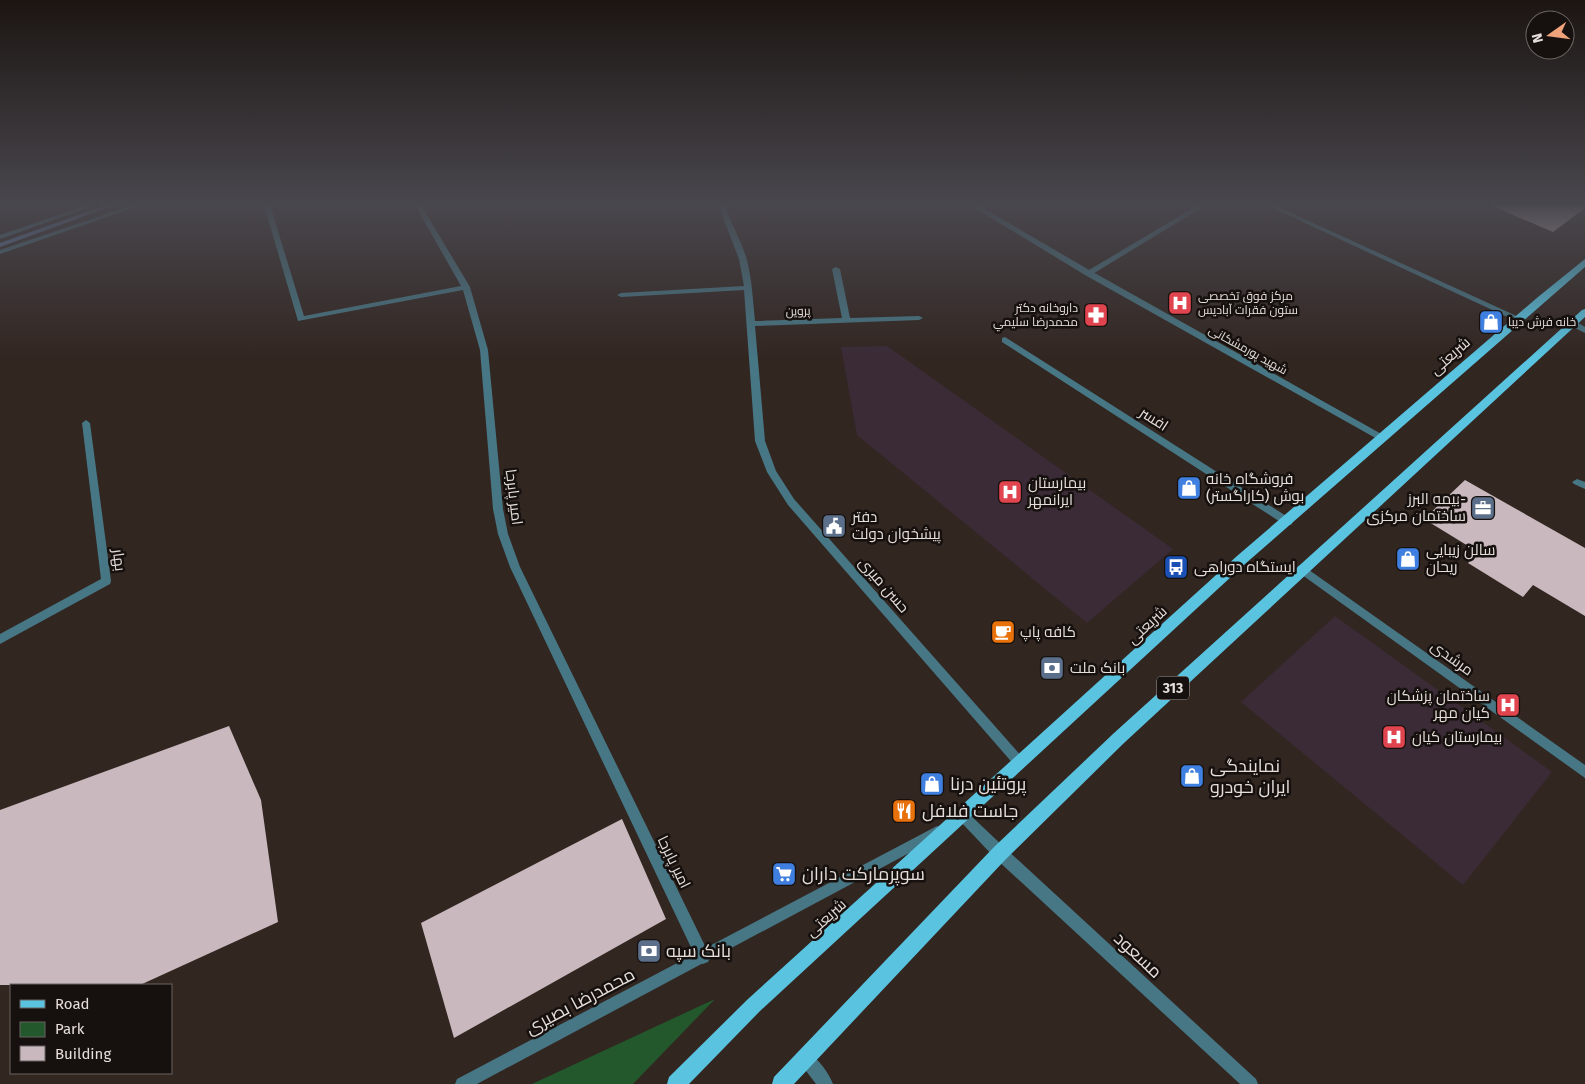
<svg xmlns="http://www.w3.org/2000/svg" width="1585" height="1084" font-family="'Fira Sans',Cairo,sans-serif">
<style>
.medical{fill:#3a2b37}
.green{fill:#22582b}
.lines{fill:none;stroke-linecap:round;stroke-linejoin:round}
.stream{fill:#5e82b1;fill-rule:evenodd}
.building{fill:#c9b9be}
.minor{fill:#477684;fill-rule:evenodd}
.tertiary{fill:#477684;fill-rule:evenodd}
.primary{fill:#59c3e0;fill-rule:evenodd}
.labels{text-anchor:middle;stroke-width:5;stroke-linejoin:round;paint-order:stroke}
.far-poi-label{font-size:12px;fill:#e6deda;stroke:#16110e;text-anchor:start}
.far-street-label{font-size:12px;fill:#e6deda;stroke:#16110e}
.shield{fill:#16110e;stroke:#a8a09d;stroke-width:1}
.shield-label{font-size:14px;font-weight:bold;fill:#e6deda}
.street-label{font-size:15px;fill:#e6deda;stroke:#16110e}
.poi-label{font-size:15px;fill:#e6deda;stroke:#16110e;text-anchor:start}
.near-poi-label{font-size:18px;fill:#e6deda;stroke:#16110e;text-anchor:start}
.near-street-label{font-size:18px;fill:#e6deda;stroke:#16110e}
</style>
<rect width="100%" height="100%" fill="#322621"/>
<path class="medical" d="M887,346L1173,549L1087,623L857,435L841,347Z
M1335,616L1552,772L1463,885L1241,702Z"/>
<path class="green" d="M715,999L633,1084H532Z"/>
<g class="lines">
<path class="stream" d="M106,205H115L0,247V243Z"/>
</g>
<path class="building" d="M1490,205H1585V208L1553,232Z
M1465,480L1585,548V616L1533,585L1523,597L1468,563L1478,552L1424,519Z
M229,726L261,800L278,922L140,985H0V810Z
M622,819L666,919L454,1038L421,923Z"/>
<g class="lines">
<path class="minor" d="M87,205H96L0,239V235Z
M133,205H142L0,254V250Z
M264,205H270L304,316L461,286L415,205H421L470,287L488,350L503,509L508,534L520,567L708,952L710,957L708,962L703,964L698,962L510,567L498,534L493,509L480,350L463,290L298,321Z
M720,205H726C730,224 742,241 747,260C752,280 753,301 755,321L842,318L832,269L836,267L840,269L850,318L919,316L923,318L919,320L755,326L765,441L776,471L794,499L1024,759L1026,763L1024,767L1020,769L1016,767L788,505L767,472L755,441L744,290L621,297L617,295L621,293L744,286L739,259L722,215Z
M1198,205H1206L1091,275H1085L1084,273Z
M1266,205H1274L1521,318L1520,320H1514Z
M1569,321H1575L1585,327V333L1569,325Z
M1005,337L1291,519L1293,522L1291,525H1285L1002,342V338Z
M86,420L90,423L111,581L110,584L0,644V634L101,579L82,423Z
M1577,479L1585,482V489L1574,484L1572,482Z
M1302,565L1585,765V778L1298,572L1297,569L1298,566Z
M963,810L967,812L1005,848L1256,1079L1258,1084H1240L995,858L959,820L957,816L959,812Z
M805,1051C816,1055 829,1073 833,1084H816L800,1063L798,1058L800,1053Z"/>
<path class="tertiary" d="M970,205H978L1091,271L1385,436L1387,438L1382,441L1379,440L1085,275Z
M937,826L941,828L943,832L941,836L477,1084H455L457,1079Z"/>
<path class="primary" d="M1585,259V267L1245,564L760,1011L689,1084H667L669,1077L748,999L1237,556L1538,297Z
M1585,309V317L1124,743L1006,859L794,1084H772L774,1077L994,847L1114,733L1582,310Z"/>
</g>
<linearGradient id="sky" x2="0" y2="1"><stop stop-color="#1c1512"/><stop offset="0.57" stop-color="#49474e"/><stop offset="1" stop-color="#49474e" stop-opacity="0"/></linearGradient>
<rect width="1585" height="357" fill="url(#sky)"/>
<defs>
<symbol id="hospital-square" viewBox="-11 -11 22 22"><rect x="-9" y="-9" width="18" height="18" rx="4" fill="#e0444e" stroke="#16110e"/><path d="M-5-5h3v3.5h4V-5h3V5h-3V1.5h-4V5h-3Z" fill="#fff"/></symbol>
<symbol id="pharmacy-square" viewBox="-11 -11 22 22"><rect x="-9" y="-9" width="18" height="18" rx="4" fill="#e0444e" stroke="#16110e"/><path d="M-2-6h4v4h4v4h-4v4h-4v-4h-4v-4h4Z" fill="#fff"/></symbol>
<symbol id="shop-square" viewBox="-11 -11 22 22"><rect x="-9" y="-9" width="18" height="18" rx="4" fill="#3f7fe0" stroke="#16110e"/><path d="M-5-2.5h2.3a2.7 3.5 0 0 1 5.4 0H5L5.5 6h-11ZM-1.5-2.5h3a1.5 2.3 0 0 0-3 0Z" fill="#fff"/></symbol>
<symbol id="office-square" viewBox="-11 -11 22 22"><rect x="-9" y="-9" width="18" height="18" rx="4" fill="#5c6f8a" stroke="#16110e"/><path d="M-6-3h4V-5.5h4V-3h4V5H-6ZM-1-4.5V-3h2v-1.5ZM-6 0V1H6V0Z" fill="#fff"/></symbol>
<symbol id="civic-square" viewBox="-11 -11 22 22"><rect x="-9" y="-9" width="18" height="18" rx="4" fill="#5c6f8a" stroke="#16110e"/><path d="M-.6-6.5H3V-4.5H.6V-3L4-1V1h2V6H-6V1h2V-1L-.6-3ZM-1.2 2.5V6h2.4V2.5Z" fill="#fff"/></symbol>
<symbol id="bus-square" viewBox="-11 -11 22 22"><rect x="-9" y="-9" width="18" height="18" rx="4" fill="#1a4fb4" stroke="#16110e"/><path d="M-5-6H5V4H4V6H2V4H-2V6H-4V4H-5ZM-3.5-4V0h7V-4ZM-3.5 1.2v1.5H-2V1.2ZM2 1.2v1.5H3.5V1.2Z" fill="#fff"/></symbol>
<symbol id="cafe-square" viewBox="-11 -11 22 22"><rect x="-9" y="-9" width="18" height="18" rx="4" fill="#e8710a" stroke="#16110e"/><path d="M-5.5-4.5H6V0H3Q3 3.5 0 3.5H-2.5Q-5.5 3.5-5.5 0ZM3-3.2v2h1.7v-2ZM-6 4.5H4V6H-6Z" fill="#fff"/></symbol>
<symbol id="bank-square" viewBox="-11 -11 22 22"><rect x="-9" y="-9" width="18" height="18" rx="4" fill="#5c6f8a" stroke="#16110e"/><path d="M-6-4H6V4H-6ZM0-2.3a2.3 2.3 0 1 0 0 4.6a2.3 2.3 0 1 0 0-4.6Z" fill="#fff"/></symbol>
<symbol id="restaurant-square" viewBox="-11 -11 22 22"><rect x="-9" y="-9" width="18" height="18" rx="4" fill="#e8710a" stroke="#16110e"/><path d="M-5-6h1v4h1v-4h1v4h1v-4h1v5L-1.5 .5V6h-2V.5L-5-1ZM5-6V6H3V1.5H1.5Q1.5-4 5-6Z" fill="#fff"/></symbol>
<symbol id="supermarket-square" viewBox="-11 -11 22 22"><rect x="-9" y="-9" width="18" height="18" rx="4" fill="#3f7fe0" stroke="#16110e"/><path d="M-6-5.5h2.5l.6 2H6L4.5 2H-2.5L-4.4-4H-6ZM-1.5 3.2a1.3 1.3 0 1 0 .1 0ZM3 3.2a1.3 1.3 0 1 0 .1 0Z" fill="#fff"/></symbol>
</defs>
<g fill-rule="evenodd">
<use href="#hospital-square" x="1166" y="289" width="28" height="28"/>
<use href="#pharmacy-square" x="1082" y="301" width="28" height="28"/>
<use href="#shop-square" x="1477" y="308" width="28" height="28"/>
<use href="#shop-square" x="1175" y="474" width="28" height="28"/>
<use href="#hospital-square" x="996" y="478" width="28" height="28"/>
<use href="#office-square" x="1469" y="494" width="28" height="28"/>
<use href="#civic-square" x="820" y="512" width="28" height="28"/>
<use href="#shop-square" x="1394" y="545" width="28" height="28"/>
<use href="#bus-square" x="1162" y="553" width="28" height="28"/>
<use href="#cafe-square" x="989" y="618" width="28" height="28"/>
<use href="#bank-square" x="1038" y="654" width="28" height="28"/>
<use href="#hospital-square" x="1494" y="691" width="28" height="28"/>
<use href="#hospital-square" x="1380" y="723" width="28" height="28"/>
<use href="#shop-square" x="1178" y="762" width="28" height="28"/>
<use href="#shop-square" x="918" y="770" width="28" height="28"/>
<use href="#restaurant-square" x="890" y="797" width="28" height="28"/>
<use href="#supermarket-square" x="770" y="860" width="28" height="28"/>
<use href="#bank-square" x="635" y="937" width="28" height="28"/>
</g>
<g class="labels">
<g class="far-poi-label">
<text x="1198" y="300">مرکز فوق تخصصی<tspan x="1198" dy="14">ستون فقرات آبادیس</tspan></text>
<text x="1078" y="312" text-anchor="end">داروخانه دكتر<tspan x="1078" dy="14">محمدرضا سليمي</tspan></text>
<text x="1508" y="326">خانه فرش دیبا</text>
</g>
<g class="far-street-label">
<text transform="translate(798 311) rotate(-2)" y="4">پروین</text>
<text transform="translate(1248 350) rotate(29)" y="4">شهید پورمشکانی</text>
</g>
<rect class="shield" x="1157" y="676.5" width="32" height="23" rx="4"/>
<g class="shield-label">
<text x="1173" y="693">313</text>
</g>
<g class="street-label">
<text transform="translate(1450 356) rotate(-42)" y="5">شریعتی</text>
<text transform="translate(1154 419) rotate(33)" y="5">افسر</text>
<text transform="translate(514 497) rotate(83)" y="5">امیر پابرجا</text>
<text transform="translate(119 560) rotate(83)" y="5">بهار</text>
<text transform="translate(884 585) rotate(49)" y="5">حسن میری</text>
<text transform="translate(1147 625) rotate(-43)" y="5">شریعتی</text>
<text transform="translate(1452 658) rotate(36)" y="5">مرشدی</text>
<text transform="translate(674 862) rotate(64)" y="5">امیر پابرجا</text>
<text transform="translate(826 918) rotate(-42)" y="5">شریعتی</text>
</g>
<g class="poi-label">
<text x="1206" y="484">فروشگاه خانه<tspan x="1206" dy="17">بوش (کاراگستر)</tspan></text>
<text x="1028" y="488">بیمارستان<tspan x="1028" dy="17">ایرانمهر</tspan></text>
<text x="1466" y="504" text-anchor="end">بیمه البرز-<tspan x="1466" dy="17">ساختمان مرکزی</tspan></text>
<text x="852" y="522">دفتر<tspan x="852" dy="17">پیشخوان دولت</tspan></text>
<text x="1426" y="555">سالن زیبایی<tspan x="1426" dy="17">ریحان</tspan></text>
<text x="1194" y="572">ایستگاه دوراهی</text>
<text x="1020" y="637">کافه پاپ</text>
<text x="1070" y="673">بانک ملت</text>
<text x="1490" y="701" text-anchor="end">ساختمان پزشکان<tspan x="1490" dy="17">کیان مهر</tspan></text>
<text x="1412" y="742">بیمارستان کیان</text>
</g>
<g class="near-poi-label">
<text x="1210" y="772">نمایندگی<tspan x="1210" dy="21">ایران خودرو</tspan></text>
<text x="950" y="790">پروتئین درنا</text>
<text x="922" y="817">جاست فلافل</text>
<text x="802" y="880">سوپرمارکت داران</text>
<text x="666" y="957">بانک سپه</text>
</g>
<g class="near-street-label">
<text transform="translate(1138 955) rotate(43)" y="6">مسعود</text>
<text transform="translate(580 1001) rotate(-28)" y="6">محمدرضا بصیری</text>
</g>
</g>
<rect x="10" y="984" width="162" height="90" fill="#16110e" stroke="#696360"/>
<rect x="20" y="1000" width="25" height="8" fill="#59c3e0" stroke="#696360"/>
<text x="55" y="1009" font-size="15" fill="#e6deda">Road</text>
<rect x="20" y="1022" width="25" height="15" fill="#22582b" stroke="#696360"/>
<text x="55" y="1034" font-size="15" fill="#e6deda">Park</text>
<rect x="20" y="1046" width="25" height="15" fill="#c9b9be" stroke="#696360"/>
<text x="55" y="1059" font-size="15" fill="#e6deda">Building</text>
<g transform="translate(1550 35) rotate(256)"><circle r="24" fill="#16110e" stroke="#696360"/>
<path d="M0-4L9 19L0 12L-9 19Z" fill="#f0a27a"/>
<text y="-8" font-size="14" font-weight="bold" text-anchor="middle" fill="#e6deda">N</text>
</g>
</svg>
